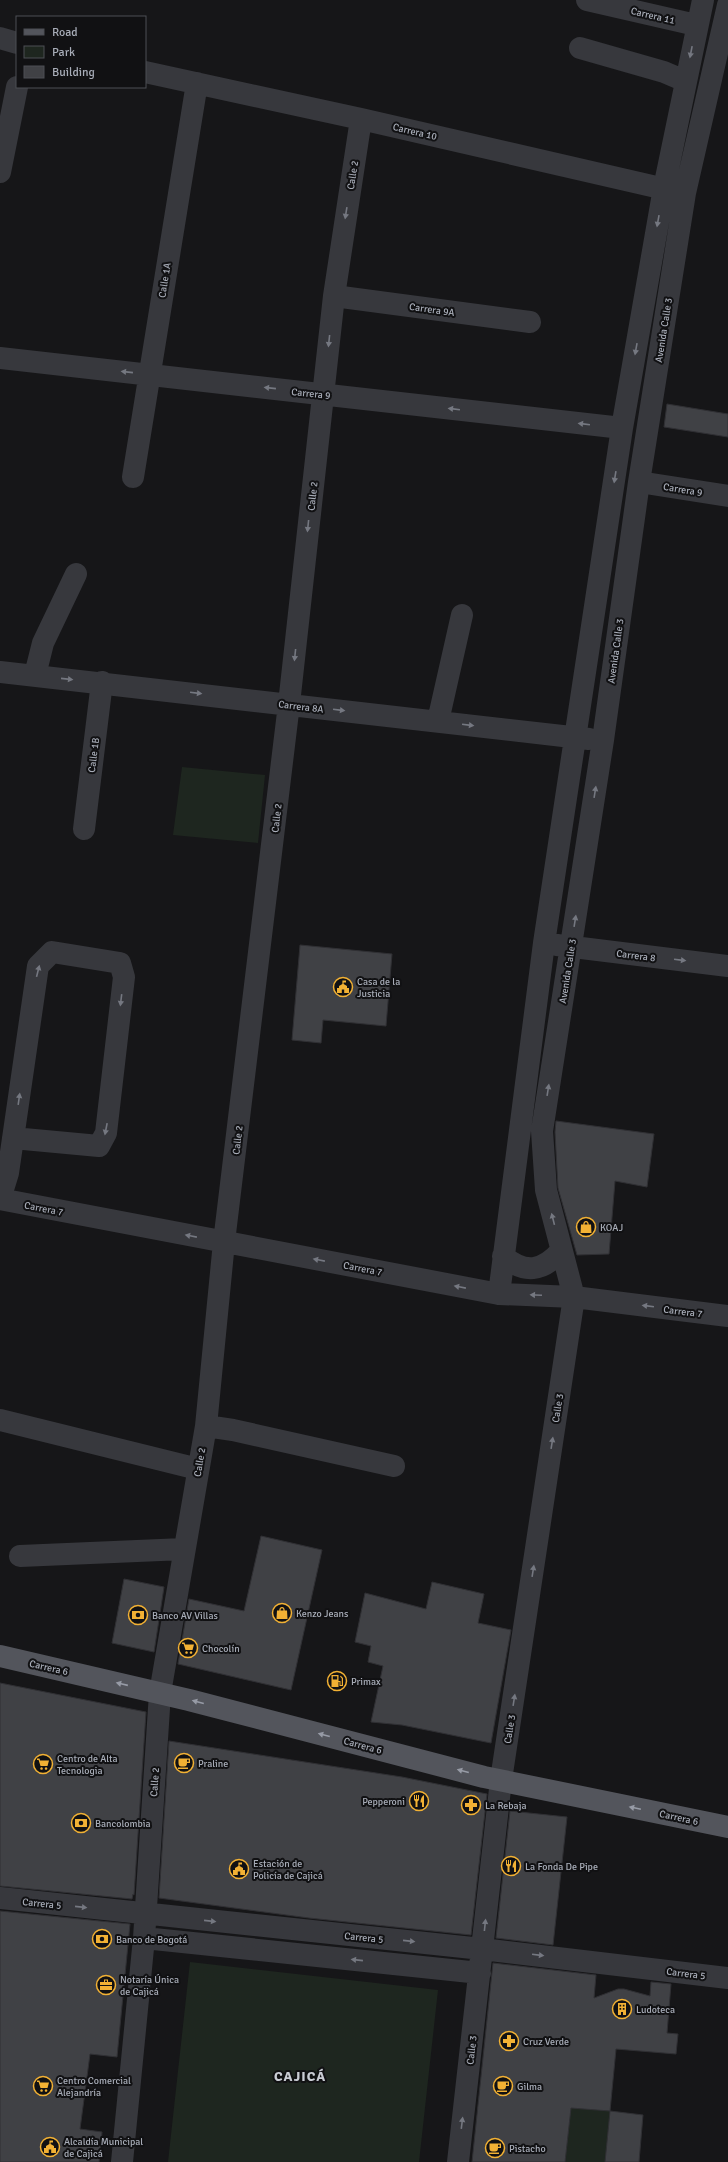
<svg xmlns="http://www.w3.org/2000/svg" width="728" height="2162" font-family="Signika,sans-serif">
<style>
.green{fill:#1e261f}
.building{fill:#404145;stroke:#303034}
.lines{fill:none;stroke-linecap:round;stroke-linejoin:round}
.minor{stroke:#37383d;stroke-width:22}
.major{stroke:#53555c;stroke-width:22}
.oneway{fill:#757881}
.oneway2{fill:#979ba6}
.labels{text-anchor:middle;stroke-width:4;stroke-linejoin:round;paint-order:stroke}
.street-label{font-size:10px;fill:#a8adb8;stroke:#111113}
.poi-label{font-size:10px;fill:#a8adb8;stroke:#111113;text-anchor:start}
.district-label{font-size:14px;font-weight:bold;letter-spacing:1px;fill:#c9ccd4;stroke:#111113}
</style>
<rect width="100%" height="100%" fill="#161618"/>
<path class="green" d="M182,767L265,775L258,843L173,835Z
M190,1962L438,1990L419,2162H168Z
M570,2108L610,2111L605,2162H565Z"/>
<path class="building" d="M667,404L728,414V437L664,427Z
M300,945L392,954L386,1026L323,1020L321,1043L292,1040Z
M556,1121L654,1134L647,1187L615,1181L609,1254L577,1255L558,1188L555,1132Z
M261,1536L322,1550L291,1690L178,1664L189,1599L244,1611Z
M124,1579L164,1587L154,1652L112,1643Z
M432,1582L484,1594L478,1623L511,1630L491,1743L402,1725L371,1722L383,1666L368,1662L371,1646L355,1642L365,1593L426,1609Z
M0,1683L146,1712L134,1895L133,1894L132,1899L0,1886Z
M169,1741L402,1777L487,1794L471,1935L309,1918L159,1898Z
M510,1811L567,1817L553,1945L496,1938Z
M0,1911L130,1924L117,2057L90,2054L80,2129L102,2132L99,2162H0Z
M493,1963L596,1975L594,1998L618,1989H624L650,1996L651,1982L671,1984L667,2033L678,2034L676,2054L616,2049L610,2111L571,2108L565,2162H472Z
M610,2111L643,2115L639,2162H605Z"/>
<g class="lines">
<path class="minor" d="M587,0L696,25
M0,38L17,43
M580,48L664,72L685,81
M145,72L361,119L678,192
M0,172L17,87
M334,296L530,322
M0,358L622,428
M133,477L197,83
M639,482L728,496
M0,672L589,739
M35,675L43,643L76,574
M438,721L462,615
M84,829L102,682
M557,945L728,966
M0,1199L499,1294L574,1297L728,1316
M0,1199L8,1173L38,966L52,952L120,963L124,977L106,1133L99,1146L13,1138
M503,1256C525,1274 542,1272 561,1251
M499,1294L544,943L622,428L664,188L703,0
M0,1420L198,1469
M206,1426L233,1430L394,1466
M20,1556L184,1549
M0,1898L482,1949L728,1978
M144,1938L480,1973
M122,2162L144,1938L160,1693L206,1426L224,1242L289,704L334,296L361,119
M458,2162L501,1780L574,1297L546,1190L542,1131L603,740L639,482L685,193L728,5"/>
<path class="major" d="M0,1656L189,1700L484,1777L728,1827"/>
</g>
<defs><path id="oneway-solid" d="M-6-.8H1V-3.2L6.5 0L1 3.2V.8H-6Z"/></defs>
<g class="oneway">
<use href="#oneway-solid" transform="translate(691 52) rotate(101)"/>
<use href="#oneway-solid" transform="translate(346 213) rotate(99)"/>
<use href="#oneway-solid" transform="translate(658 221) rotate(100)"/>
<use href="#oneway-solid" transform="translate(329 341) rotate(96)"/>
<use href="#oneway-solid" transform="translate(636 349) rotate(100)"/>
<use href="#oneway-solid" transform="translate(127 372) rotate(-174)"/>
<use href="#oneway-solid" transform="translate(270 388) rotate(-174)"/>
<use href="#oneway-solid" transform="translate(454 409) rotate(-173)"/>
<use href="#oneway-solid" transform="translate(584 424) rotate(-173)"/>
<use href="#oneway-solid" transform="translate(615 477) rotate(99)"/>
<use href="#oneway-solid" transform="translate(308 526) rotate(96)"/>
<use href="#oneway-solid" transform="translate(295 655) rotate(96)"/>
<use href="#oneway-solid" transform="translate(67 679) rotate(6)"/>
<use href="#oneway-solid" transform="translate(196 693) rotate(7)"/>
<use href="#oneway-solid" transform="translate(339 710) rotate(7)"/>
<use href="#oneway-solid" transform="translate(468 725) rotate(7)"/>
<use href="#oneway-solid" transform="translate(595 792) rotate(-81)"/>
<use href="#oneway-solid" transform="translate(575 921) rotate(-81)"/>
<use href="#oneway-solid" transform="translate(680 960) rotate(7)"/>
<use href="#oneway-solid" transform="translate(38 971) rotate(-76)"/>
<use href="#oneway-solid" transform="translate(121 1000) rotate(97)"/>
<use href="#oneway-solid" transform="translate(548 1090) rotate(-81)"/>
<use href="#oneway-solid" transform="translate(19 1099) rotate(-82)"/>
<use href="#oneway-solid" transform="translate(106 1129) rotate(101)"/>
<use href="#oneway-solid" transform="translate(553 1219) rotate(-104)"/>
<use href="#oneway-solid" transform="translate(191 1236) rotate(-169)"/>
<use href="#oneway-solid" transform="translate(319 1260) rotate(-169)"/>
<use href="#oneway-solid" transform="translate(460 1287) rotate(-169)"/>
<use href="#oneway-solid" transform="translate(536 1295) rotate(-177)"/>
<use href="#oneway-solid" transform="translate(648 1306) rotate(-173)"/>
<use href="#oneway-solid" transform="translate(552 1443) rotate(-81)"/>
<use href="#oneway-solid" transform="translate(533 1571) rotate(-81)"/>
<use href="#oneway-solid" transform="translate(514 1700) rotate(-81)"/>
<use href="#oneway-solid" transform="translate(81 1907) rotate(6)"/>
<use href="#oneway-solid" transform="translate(210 1921) rotate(6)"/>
<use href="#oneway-solid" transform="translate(485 1925) rotate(-84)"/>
<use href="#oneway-solid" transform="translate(409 1941) rotate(6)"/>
<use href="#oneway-solid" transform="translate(538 1955) rotate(7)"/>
<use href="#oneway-solid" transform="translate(357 1960) rotate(-174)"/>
<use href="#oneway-solid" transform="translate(462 2123) rotate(-83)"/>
</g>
<g class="oneway2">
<use href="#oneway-solid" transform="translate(122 1684) rotate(-167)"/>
<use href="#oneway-solid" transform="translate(198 1702) rotate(-165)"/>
<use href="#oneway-solid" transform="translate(324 1735) rotate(-165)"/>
<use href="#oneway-solid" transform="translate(463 1771) rotate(-165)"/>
<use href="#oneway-solid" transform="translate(635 1808) rotate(-168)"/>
</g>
<defs>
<symbol id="civic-ring" viewBox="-11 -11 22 22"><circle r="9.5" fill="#111113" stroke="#f2b134" stroke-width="1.5"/><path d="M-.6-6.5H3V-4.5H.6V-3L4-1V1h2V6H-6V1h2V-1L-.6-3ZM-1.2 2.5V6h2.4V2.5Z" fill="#f2b134"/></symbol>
<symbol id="shop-ring" viewBox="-11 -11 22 22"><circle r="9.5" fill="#111113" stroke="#f2b134" stroke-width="1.5"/><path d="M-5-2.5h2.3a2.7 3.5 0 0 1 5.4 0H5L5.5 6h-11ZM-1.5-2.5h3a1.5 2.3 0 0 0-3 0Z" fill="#f2b134"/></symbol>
<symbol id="bank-ring" viewBox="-11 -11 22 22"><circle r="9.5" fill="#111113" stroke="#f2b134" stroke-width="1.5"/><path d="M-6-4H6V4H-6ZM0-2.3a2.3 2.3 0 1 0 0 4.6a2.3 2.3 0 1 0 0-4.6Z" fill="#f2b134"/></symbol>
<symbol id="supermarket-ring" viewBox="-11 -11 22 22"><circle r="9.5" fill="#111113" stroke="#f2b134" stroke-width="1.5"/><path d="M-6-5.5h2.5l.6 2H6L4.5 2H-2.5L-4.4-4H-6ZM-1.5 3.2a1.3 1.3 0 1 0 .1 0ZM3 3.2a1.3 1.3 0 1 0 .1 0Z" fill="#f2b134"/></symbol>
<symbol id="fuel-ring" viewBox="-11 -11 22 22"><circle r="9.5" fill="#111113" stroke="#f2b134" stroke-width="1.5"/><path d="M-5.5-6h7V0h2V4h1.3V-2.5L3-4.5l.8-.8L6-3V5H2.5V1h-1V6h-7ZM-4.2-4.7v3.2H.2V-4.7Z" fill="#f2b134"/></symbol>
<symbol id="cafe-ring" viewBox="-11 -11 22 22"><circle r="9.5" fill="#111113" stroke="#f2b134" stroke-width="1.5"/><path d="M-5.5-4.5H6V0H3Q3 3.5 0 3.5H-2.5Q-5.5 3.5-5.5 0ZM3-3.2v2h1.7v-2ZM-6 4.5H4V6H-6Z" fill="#f2b134"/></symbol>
<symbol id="restaurant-ring" viewBox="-11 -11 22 22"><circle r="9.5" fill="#111113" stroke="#f2b134" stroke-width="1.5"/><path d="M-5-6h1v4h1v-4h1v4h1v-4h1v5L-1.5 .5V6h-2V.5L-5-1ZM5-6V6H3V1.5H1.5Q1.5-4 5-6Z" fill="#f2b134"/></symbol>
<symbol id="pharmacy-ring" viewBox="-11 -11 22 22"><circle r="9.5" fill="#111113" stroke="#f2b134" stroke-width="1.5"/><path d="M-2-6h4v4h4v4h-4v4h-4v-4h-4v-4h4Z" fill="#f2b134"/></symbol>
<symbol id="office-ring" viewBox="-11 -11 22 22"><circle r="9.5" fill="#111113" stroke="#f2b134" stroke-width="1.5"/><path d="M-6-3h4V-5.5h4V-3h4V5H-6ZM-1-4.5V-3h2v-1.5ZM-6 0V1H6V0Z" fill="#f2b134"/></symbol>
<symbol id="building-ring" viewBox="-11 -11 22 22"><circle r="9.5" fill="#111113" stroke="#f2b134" stroke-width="1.5"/><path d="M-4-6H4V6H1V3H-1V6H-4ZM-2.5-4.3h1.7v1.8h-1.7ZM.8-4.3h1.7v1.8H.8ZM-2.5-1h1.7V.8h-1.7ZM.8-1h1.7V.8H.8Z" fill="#f2b134"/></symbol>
</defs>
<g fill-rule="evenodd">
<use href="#civic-ring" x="332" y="976" width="22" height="22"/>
<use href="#shop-ring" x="575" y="1216" width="22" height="22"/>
<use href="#shop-ring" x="271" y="1602" width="22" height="22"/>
<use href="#bank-ring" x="127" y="1604" width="22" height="22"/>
<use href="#supermarket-ring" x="177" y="1637" width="22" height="22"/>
<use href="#fuel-ring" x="326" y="1670" width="22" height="22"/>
<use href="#cafe-ring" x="173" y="1752" width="22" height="22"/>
<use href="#supermarket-ring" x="32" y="1753" width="22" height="22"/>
<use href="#restaurant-ring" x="408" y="1790" width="22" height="22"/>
<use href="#pharmacy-ring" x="460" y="1794" width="22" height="22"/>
<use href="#bank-ring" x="70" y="1812" width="22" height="22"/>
<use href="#restaurant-ring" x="500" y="1855" width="22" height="22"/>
<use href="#civic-ring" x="228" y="1858" width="22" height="22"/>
<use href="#bank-ring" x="91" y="1928" width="22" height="22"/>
<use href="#office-ring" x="95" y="1974" width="22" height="22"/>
<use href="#building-ring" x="611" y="1998" width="22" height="22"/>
<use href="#pharmacy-ring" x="498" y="2030" width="22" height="22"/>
<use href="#supermarket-ring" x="32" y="2075" width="22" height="22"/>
<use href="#cafe-ring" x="492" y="2075" width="22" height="22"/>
<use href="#civic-ring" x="39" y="2136" width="22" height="22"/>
<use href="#cafe-ring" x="484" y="2137" width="22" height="22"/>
</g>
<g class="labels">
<g class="street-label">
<text transform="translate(653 15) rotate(13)" y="4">Carrera 11</text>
<text transform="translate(415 131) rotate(13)" y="4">Carrera 10</text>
<text transform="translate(352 175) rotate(-81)" y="4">Calle 2</text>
<text transform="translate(164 280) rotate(-81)" y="4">Calle 1A</text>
<text transform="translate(432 309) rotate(8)" y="4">Carrera 9A</text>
<text transform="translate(663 330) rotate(-81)" y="4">Avenida Calle 3</text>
<text transform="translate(311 393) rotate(6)" y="4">Carrera 9</text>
<text transform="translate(683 489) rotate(9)" y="4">Carrera 9</text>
<text transform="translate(312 496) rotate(-84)" y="4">Calle 2</text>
<text transform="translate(615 651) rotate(-82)" y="4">Avenida Calle 3</text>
<text transform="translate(301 706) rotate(7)" y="4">Carrera 8A</text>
<text transform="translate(93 755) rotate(-83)" y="4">Calle 1B</text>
<text transform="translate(276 818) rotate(-83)" y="4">Calle 2</text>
<text transform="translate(636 955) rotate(7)" y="4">Carrera 8</text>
<text transform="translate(567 971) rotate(-81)" y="4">Avenida Calle 3</text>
<text transform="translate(237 1140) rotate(-83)" y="4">Calle 2</text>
<text transform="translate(44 1208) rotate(11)" y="4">Carrera 7</text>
<text transform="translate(363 1268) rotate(11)" y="4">Carrera 7</text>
<text transform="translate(683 1311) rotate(7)" y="4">Carrera 7</text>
<text transform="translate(557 1408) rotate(-81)" y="4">Calle 3</text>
<text transform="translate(199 1462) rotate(-80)" y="4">Calle 2</text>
<text transform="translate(49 1667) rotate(13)" y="4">Carrera 6</text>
<text transform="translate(509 1729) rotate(-81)" y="4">Calle 3</text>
<text transform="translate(363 1745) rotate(15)" y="4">Carrera 6</text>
<text transform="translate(154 1782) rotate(-86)" y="4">Calle 2</text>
<text transform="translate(679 1817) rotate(12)" y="4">Carrera 6</text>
<text transform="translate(42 1903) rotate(6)" y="4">Carrera 5</text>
<text transform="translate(364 1937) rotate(6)" y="4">Carrera 5</text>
<text transform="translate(686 1973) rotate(7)" y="4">Carrera 5</text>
<text transform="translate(471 2050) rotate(-83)" y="4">Calle 3</text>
</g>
<g class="poi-label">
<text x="357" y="985">Casa de la<tspan x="357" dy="12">Justicia</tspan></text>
<text x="600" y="1231">KOAJ</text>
<text x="296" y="1617">Kenzo Jeans</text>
<text x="152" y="1619">Banco AV Villas</text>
<text x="202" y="1652">Chocolín</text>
<text x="351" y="1685">Primax</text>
<text x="57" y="1762">Centro de Alta<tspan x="57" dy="12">Tecnologia</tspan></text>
<text x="198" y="1767">Praline</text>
<text x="405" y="1805" text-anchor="end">Pepperoni</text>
<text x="485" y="1809">La Rebaja</text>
<text x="95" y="1827">Bancolombia</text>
<text x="253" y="1867">Estación de<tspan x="253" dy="12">Policía de Cajicá</tspan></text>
<text x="525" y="1870">La Fonda De Pipe</text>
<text x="116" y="1943">Banco de Bogotá</text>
<text x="120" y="1983">Notaría Única<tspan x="120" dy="12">de Cajicá</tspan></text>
<text x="636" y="2013">Ludoteca</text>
<text x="523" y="2045">Cruz Verde</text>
<text x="57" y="2084">Centro Comercial<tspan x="57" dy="12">Alejandría</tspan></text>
<text x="517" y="2090">Gilma</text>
<text x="64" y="2145">Alcaldía Municipal<tspan x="64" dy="12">de Cajicá</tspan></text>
<text x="509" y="2152">Pistacho</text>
</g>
<g class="district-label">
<text x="300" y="2081">CAJICÁ</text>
</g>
</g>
<rect x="16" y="16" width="130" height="72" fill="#111113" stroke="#4d4f55"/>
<rect x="24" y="29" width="20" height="6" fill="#53555c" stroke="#4d4f55"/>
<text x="52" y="36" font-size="12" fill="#a8adb8">Road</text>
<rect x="24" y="46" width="20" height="12" fill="#1e261f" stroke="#4d4f55"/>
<text x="52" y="56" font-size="12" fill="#a8adb8">Park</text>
<rect x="24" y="66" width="20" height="12" fill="#404145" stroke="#4d4f55"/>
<text x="52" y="76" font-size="12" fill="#a8adb8">Building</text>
</svg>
